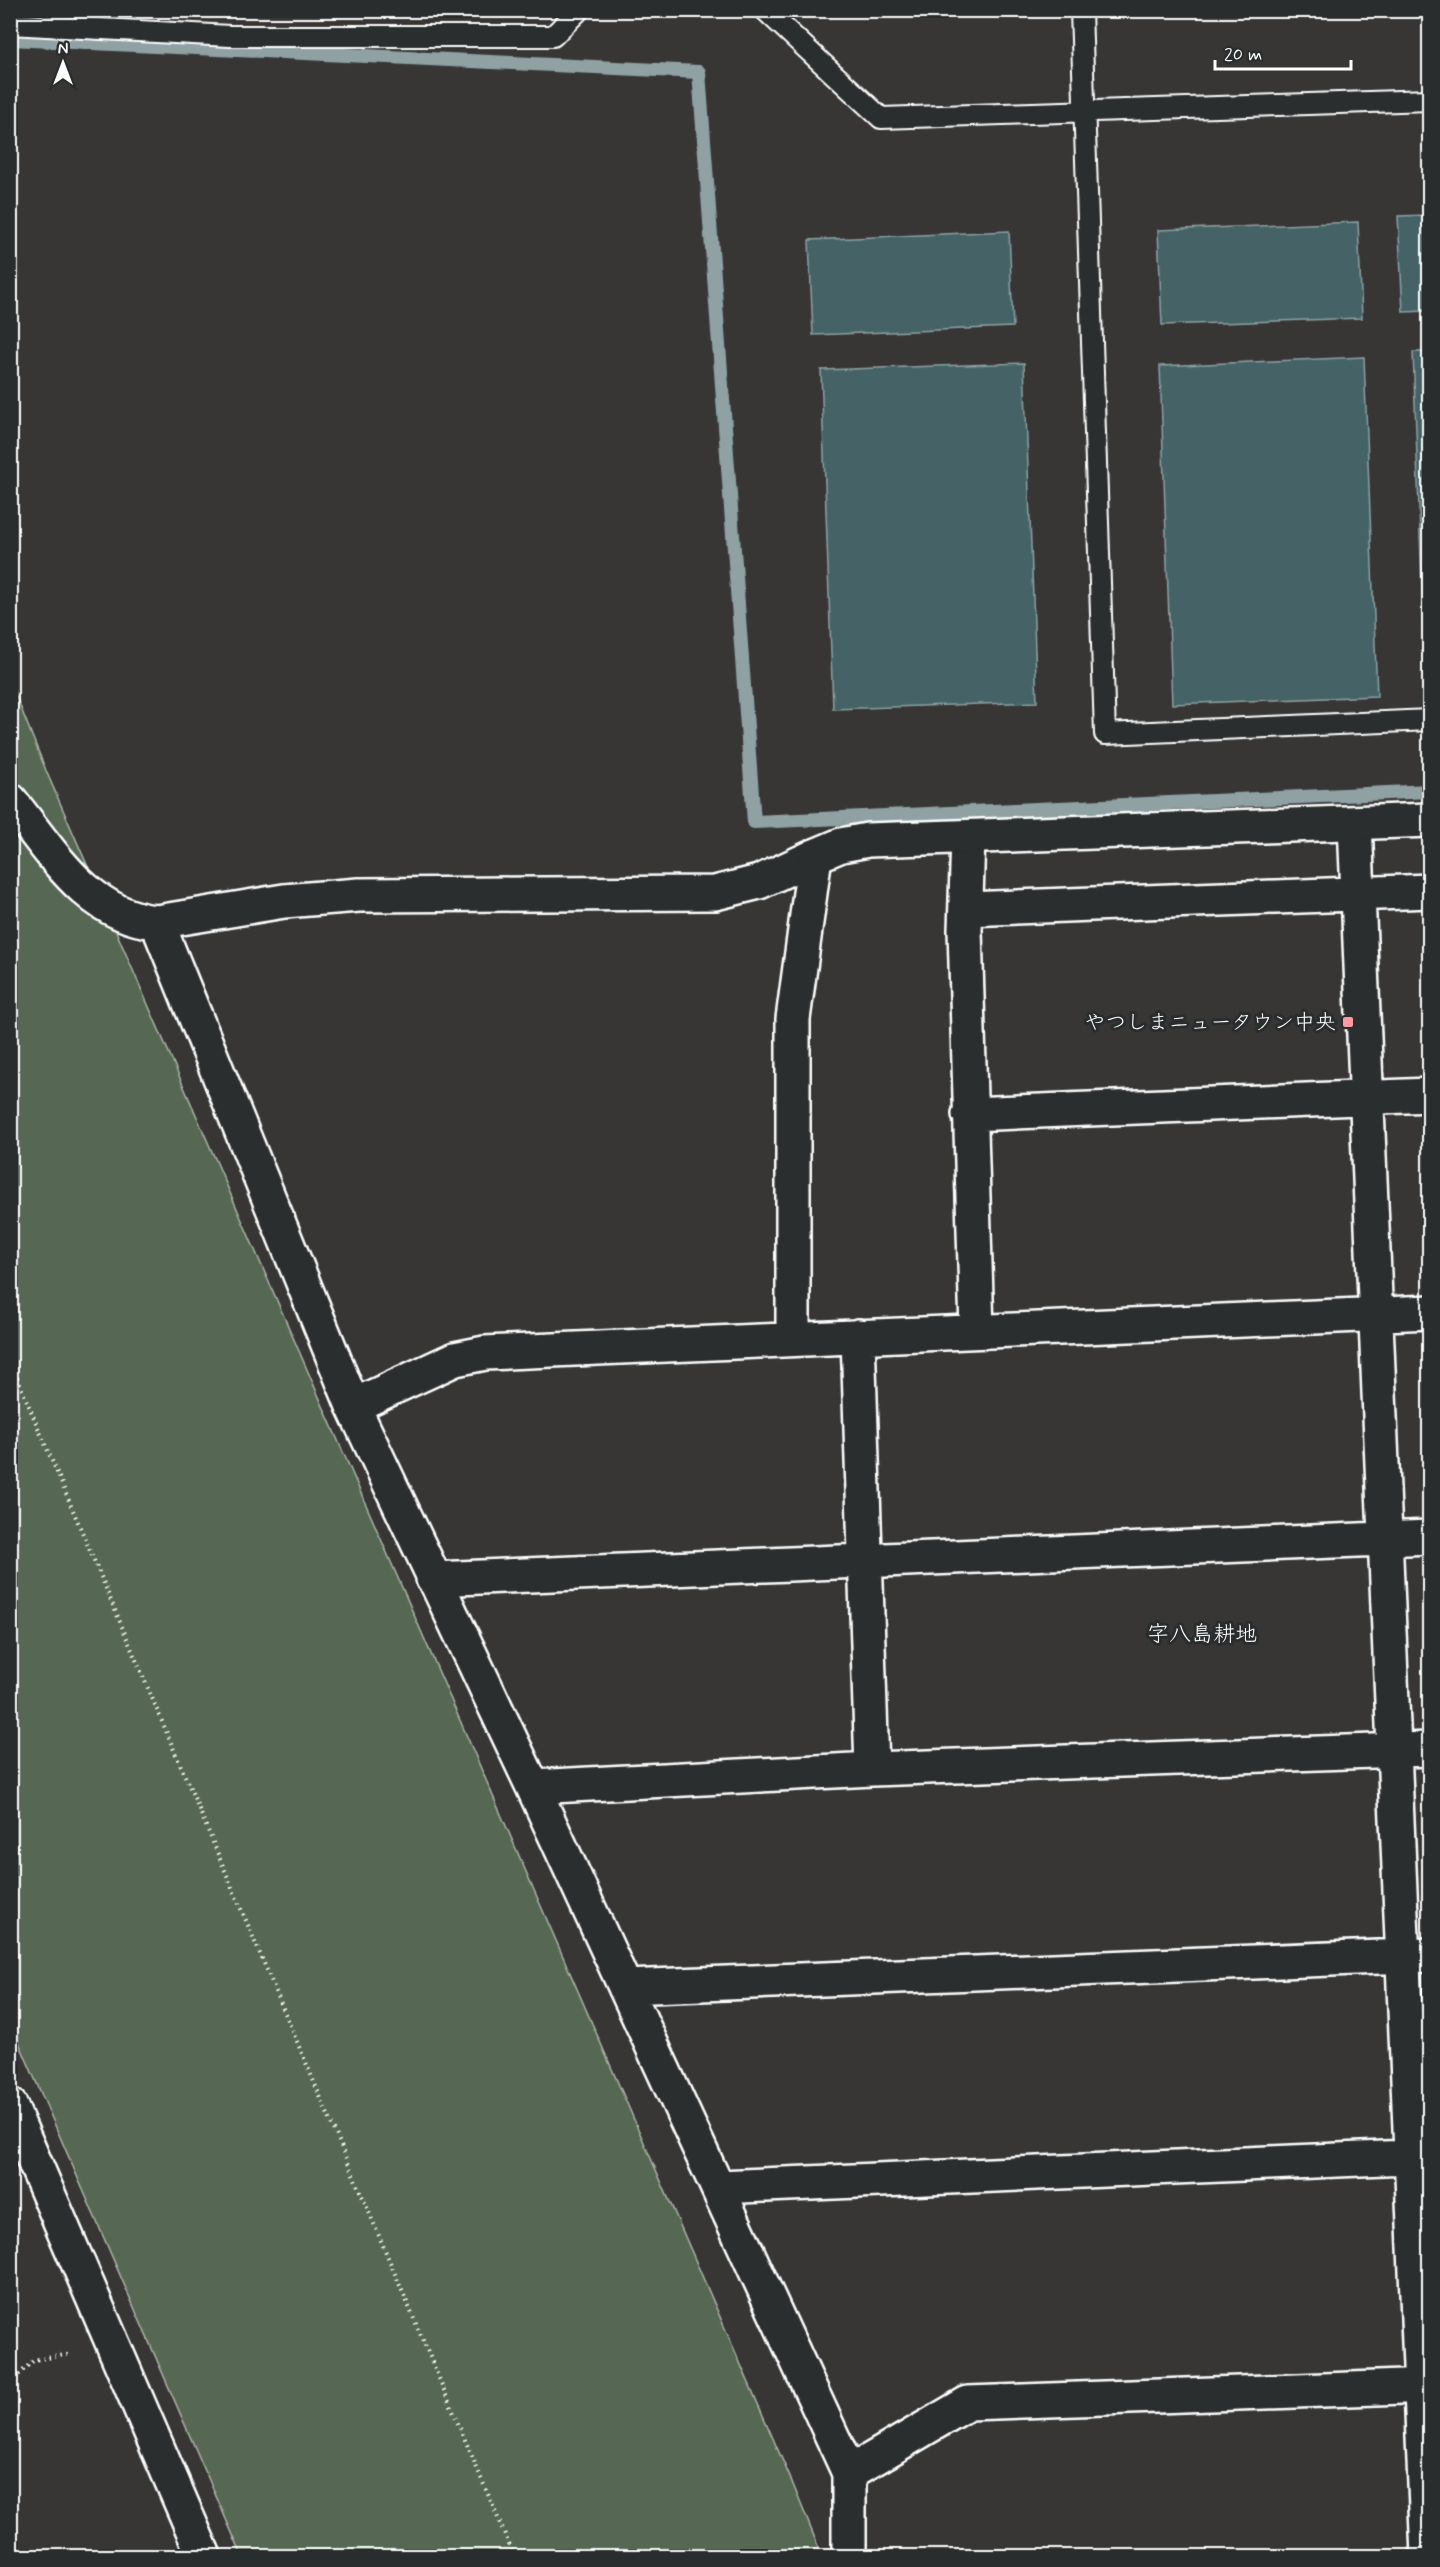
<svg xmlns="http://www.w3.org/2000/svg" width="1440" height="2567" font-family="Mynerve,'Klee One',sans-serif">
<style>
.green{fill:#576852;stroke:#abb4a8;stroke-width:1.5}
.water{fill:#456366;stroke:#8fa1a3;stroke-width:1.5}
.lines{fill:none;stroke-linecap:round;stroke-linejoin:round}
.stream{stroke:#8fa1a3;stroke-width:14}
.lane-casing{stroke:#fff;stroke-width:24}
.street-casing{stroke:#fff;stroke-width:38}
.secondary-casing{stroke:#fff;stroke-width:38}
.path{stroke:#fff;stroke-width:4;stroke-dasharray:1.5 4.5;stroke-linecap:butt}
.lane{stroke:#2a2d2e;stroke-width:20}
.street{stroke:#2a2d2e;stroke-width:33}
.secondary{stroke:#2a2d2e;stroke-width:33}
.poi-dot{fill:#ff9aa2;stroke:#2a2d2e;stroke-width:2}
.labels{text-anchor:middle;stroke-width:6;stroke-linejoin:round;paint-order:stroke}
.poi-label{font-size:21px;fill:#fff;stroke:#2a2d2e;text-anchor:end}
.neighbourhood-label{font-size:22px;fill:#fff;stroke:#2a2d2e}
</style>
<rect width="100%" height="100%" fill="#373635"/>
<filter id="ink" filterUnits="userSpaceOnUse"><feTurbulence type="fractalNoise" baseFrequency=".0167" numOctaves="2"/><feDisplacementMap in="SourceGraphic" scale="12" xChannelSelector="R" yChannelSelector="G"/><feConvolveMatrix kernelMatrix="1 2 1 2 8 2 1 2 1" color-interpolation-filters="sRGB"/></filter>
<g filter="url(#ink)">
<path class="green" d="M10,681L47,773L792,2482L822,2556H242L11,2024Z"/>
<path class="water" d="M1429,215V311L1403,312L1398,216Z
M1358,222L1362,318L1162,325L1158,230Z
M1009,231L1013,327L813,335L809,240Z
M1413,352H1430L1429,691H1426Z
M1364,357L1377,696L1172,704L1160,366Z
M1024,363L1037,702L833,709L821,370Z"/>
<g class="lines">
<path class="stream" d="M10,39L699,72L754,822L1430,791"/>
<defs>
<path id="lane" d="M765,10L881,118L1430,100
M1081,10L1105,734L1430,720
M10,24L230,36H553L579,10"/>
<path id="street" d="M10,800C50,849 88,917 157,922L284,901L359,895L715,893L759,882L815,856
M1355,823L1428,2556
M968,837L965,930L977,1331
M966,909L1430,891
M157,922L353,1406L533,1787L849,2473V2556
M969,1114L1430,1095
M858,1336L872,1769
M793,1338V1019L815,856
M353,1406L455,1359L485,1353L1430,1312
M433,1579L1430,1537
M533,1787L872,1769L1430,1749
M625,1987L1430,1955
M10,2105L204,2556
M718,2187L1430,2156
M849,2473L968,2403L1430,2386"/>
<path id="secondary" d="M815,856L841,845L868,840L1430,820"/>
</defs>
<use href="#lane" class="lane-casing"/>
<use href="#street" class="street-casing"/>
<use href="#secondary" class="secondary-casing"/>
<path class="path" d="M10,1361L514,2556
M10,2383L34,2360L72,2354"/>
<use href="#lane" class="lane"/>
<use href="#street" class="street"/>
<use href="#secondary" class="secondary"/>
</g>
</g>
<rect class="poi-dot" x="1342" y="1016" width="12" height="12" rx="3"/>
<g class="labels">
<g class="poi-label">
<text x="1336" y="1029">やつしまニュータウン中央</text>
</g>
<g class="neighbourhood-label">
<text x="1202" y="1641">字八島耕地</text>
</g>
</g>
<rect width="1440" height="2567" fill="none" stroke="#2a2d2e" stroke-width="36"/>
<rect x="18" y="18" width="1404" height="2531" fill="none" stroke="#fff" stroke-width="2" filter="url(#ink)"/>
<g transform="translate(63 63)" stroke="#2a2d2e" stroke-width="4.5" paint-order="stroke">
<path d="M0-4.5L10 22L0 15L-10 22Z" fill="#ffffff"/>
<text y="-9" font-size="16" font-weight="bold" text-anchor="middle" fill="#ffffff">N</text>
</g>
<path d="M1215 60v9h136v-9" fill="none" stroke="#ffffff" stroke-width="3"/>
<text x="1224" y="60" font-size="18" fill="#ffffff" stroke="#2a2d2e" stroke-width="4.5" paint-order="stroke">20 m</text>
</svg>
